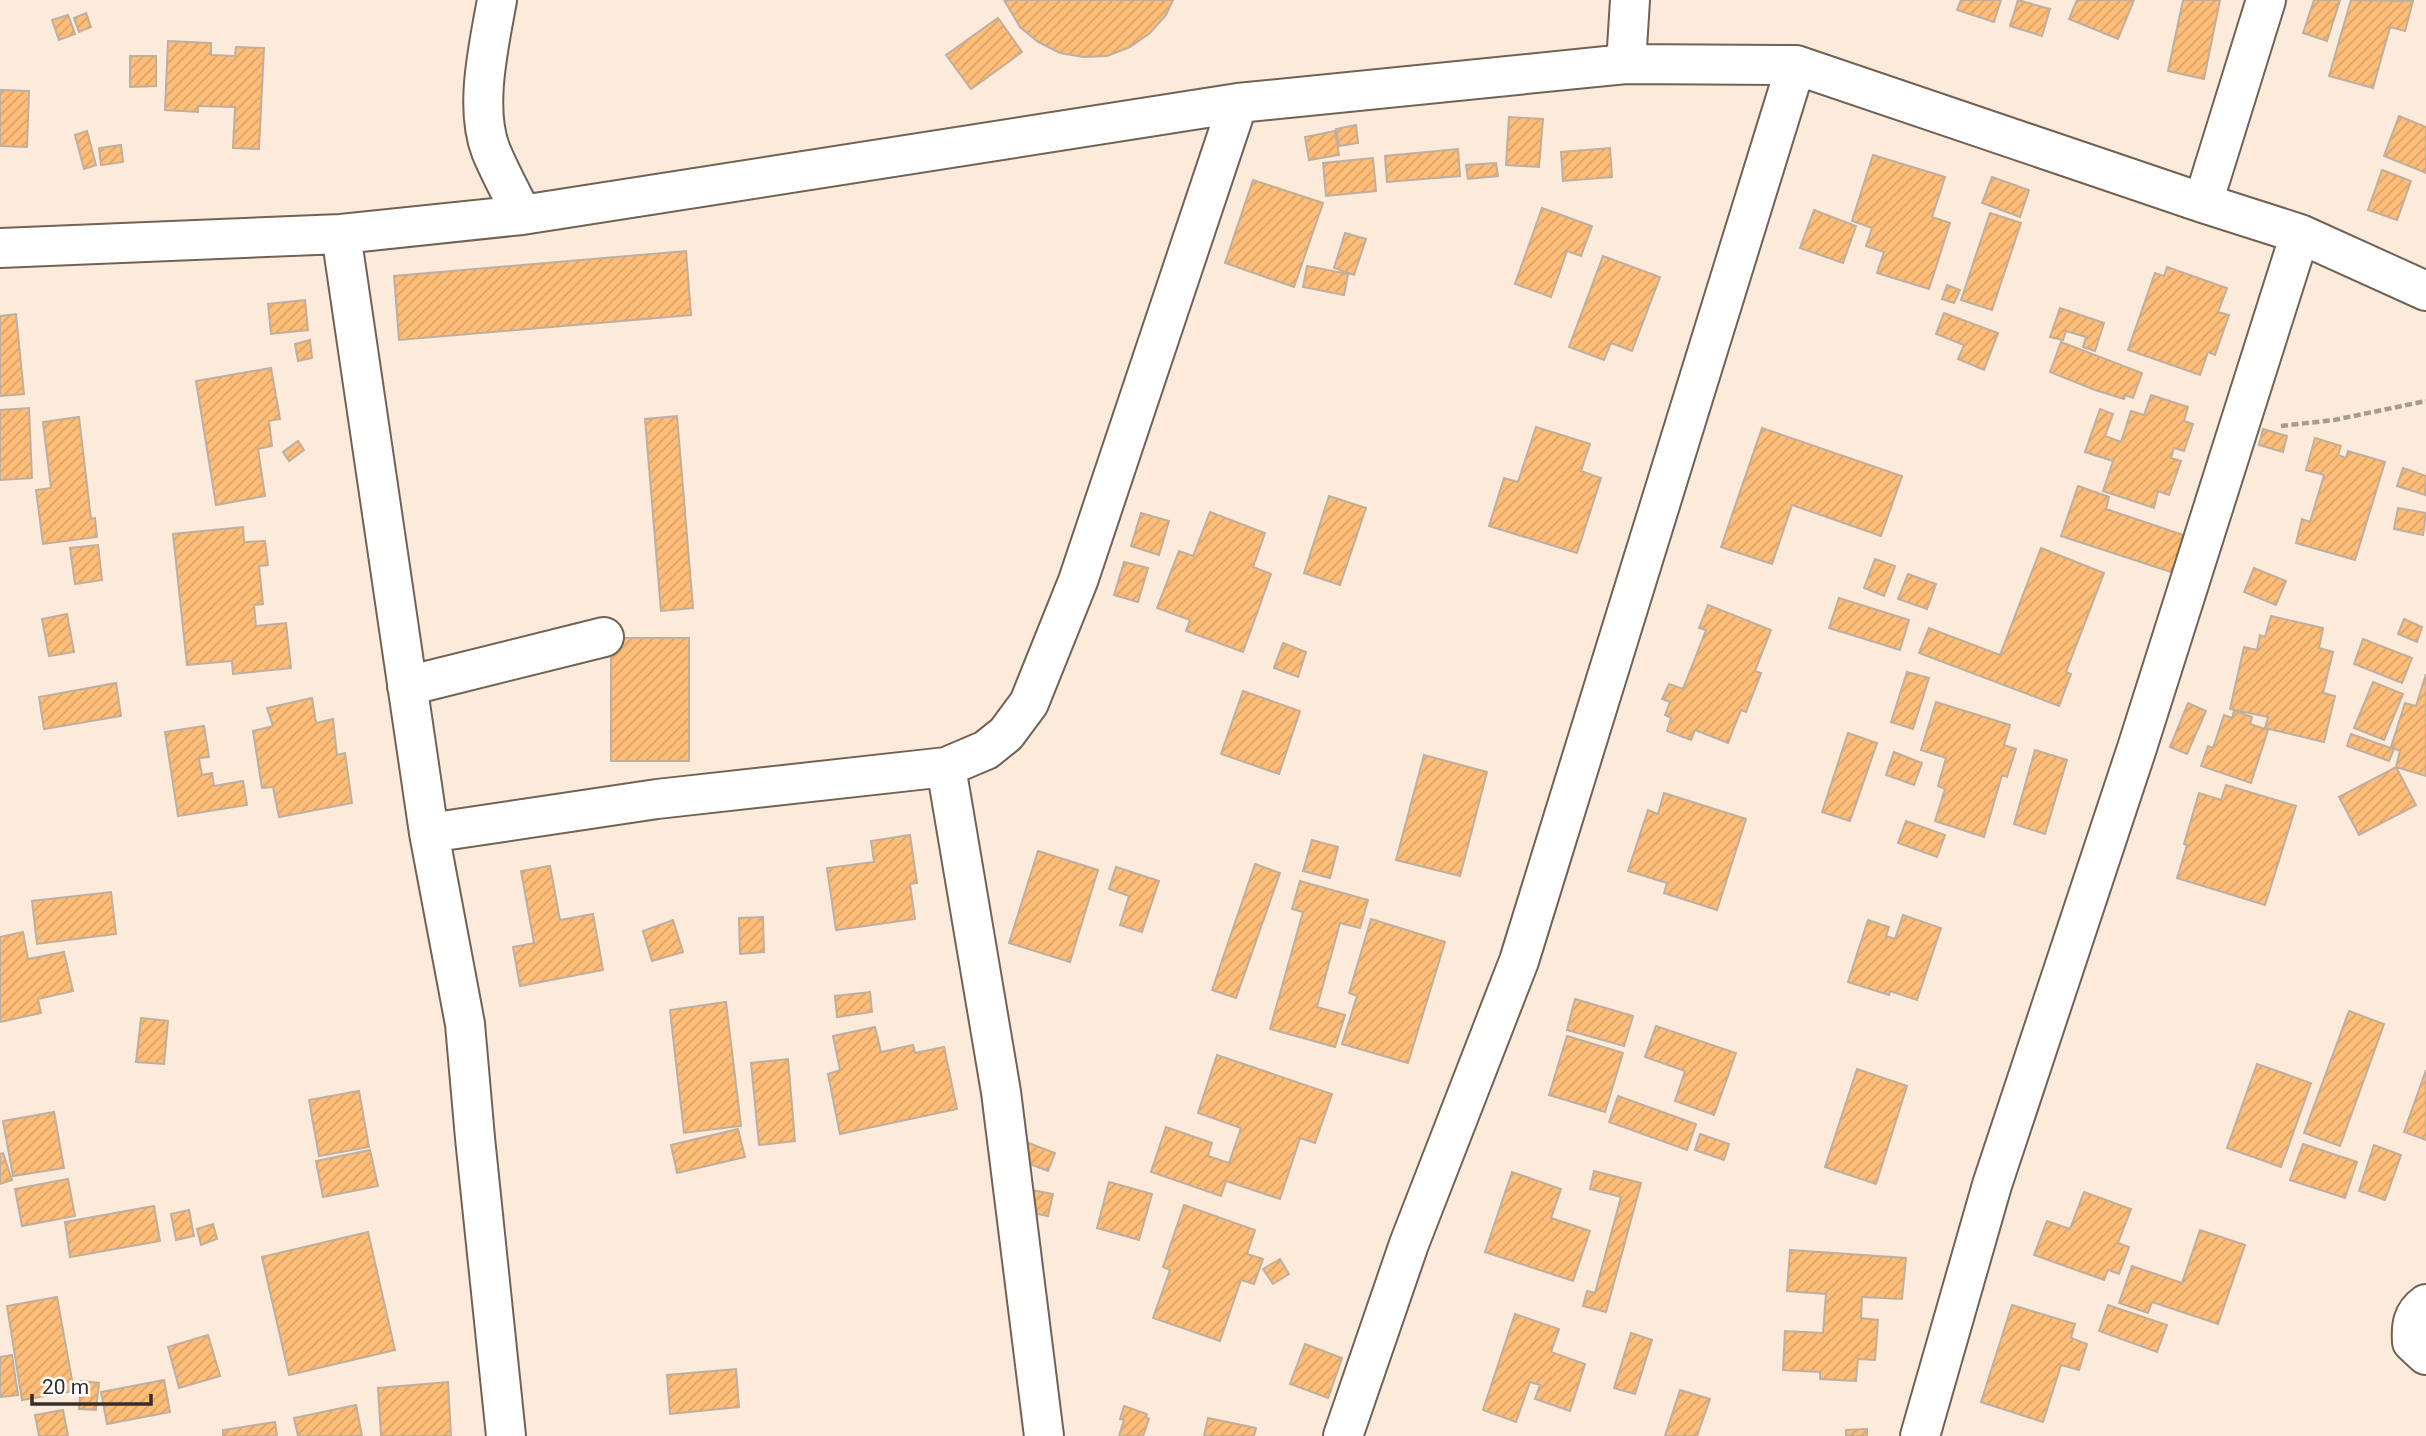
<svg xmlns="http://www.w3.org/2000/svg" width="2426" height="1436" font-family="Roboto,sans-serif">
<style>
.building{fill:url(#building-hatch);stroke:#bfaf9f;stroke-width:2}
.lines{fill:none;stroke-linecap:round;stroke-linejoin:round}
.minor-casing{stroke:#716254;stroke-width:42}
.path{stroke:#a79a8f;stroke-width:4.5;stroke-dasharray:7 3.5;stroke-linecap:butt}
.minor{stroke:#fff;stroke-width:38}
</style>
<defs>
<pattern id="building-hatch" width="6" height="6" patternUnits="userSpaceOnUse" patternTransform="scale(1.75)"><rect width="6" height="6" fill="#febd78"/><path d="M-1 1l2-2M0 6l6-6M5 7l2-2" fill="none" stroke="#daa368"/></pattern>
</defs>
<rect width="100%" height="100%" fill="#fcebdb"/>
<path class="building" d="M1004,0H1173L1166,15L1150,33L1130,47L1107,56L1083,57L1060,53L1038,42L1020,27Z
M1961,0H2001L1994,22L1957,10Z
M2018,0L2050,9L2042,36L2010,26Z
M2077,0H2134L2118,39L2069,19Z
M2183,0H2220L2204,79L2168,71Z
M2314,0H2340L2327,41L2303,33Z
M2351,0L2413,1L2405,31L2390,27L2373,88L2329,76Z
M86,13L91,27L79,32L74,18Z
M68,15L75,34L59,40L52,20Z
M998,18L1022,52L971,89L946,55Z
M168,41L211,43V55L235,56L236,47L264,48L259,149L233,148L235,107L198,106V112L165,110Z
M130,56H156V86L130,87Z
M0,90L29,91L27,147L0,146Z
M2399,116L2426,127V173L2384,156Z
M1509,117L1543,119L1539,167L1506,165Z
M1356,125L1358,143L1339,146L1336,129Z
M87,131L96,165L84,169L75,135Z
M1335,131L1339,155L1309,160L1305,137Z
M121,145L123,162L101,165L99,148Z
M1610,148L1612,177L1563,181L1561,152Z
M1458,149L1460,176L1387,182L1385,156Z
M1873,155L1945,177L1932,217L1950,223L1929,289L1877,273L1884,252L1866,246L1872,228L1852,221Z
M1373,158L1376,191L1326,196L1323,163Z
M1496,163L1498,176L1468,179L1466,165Z
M2382,170L2411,181L2397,220L2368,210Z
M1992,177L2029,190L2020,217L1982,203Z
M1253,180L1323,203L1294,287L1225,263Z
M1542,208L1592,226L1581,256L1567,251L1551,297L1515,284Z
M1814,210L1856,226L1843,263L1800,248Z
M1990,213L2021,223L1992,310L1961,300Z
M1345,233L1366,239L1354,275L1334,268Z
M686,251L691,315L399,340L394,276Z
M1603,256L1660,277L1632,351L1611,343L1604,360L1569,347Z
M1307,266L1348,274L1344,295L1303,287Z
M2167,267L2227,288L2218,312L2229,315L2215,355L2208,352L2200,375L2128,350L2155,273L2164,276Z
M1947,285L1960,290L1954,303L1942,299Z
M305,300L308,330L271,334L268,304Z
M2060,308L2104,323L2095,351L2083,347L2086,337L2066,331L2063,340L2050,337Z
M1944,313L1998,333L1984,370L1958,359L1964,345L1936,334Z
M16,314L24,394L0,396V316Z
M310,340L312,358L298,361L295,344Z
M2061,342L2142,373L2133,398L2125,395L2124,399L2095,390L2050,372Z
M271,368L280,419L269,421L272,446L258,449L265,496L216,505L196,381Z
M2151,395L2188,407L2184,421L2193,424L2184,451L2174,448L2171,458L2181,461L2169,495L2158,491L2154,508L2103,491L2113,461L2085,452L2100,409L2113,414L2105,436L2121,442L2131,411L2144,415Z
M29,408L32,478L0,480V410Z
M677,416L693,608L661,611L645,419Z
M79,417L91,519L95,518L97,537L43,544L36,490L51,488L43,422Z
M1536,427L1590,444L1581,471L1601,478L1577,553L1489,526L1504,478L1518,482Z
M1762,428L1902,476L1881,536L1792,505L1772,564L1721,547Z
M2263,429L2287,436L2283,452L2259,445Z
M2315,438L2341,446L2338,455L2346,458L2348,451L2385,462L2355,560L2296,543L2302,519L2310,522L2324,475L2306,470Z
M298,441L304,450L289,461L283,452Z
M2403,468L2426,476L2425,495L2397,486Z
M2078,486L2109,497L2106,509L2186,536L2174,573L2061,536Z
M1329,496L1366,508L1340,585L1304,573Z
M2398,508L2426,513L2423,535L2394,529Z
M1210,512L1265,533L1253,567L1271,574L1243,652L1186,631L1190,620L1157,608L1179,551L1193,556Z
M1141,513L1169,521L1159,555L1131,546Z
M243,527L244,542L265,541L268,565L259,566L263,604L254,605L256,626L286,623L291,668L233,674L232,661L187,665L173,534Z
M98,545L102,580L75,584L70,548Z
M2041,548L2104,573L2066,672L2071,674L2059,706L1919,653L1929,628L2000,655Z
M1875,559L1895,566L1884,596L1864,588Z
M1124,562L1148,568L1138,602L1114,595Z
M2254,568L2286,581L2276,605L2244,592Z
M1908,574L1936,584L1927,609L1898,599Z
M1839,598L1909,620L1900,650L1829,628Z
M1708,605L1771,630L1755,671L1761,673L1746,712L1741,710L1728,743L1695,730L1691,740L1667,731L1671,718L1665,715L1670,702L1662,699L1669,684L1683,689L1706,630L1699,628Z
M67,614L74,652L49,656L42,619Z
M2271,616L2323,628L2319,648L2333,652L2323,693L2335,696L2324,742L2265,728L2268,717L2230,709L2244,647L2257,650L2260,635L2265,637Z
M2404,619L2422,627L2417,642L2398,634Z
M611,638H689V761H611Z
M2363,639L2412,658L2402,683L2354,664Z
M1283,643L1306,652L1298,677L1274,668Z
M1907,672L1929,678L1913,729L1891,722Z
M2426,674V776L2396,767L2400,751L2391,747L2405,703L2416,706Z
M2373,682L2403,694L2384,740L2354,728Z
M116,683L121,716L44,729L39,697Z
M1243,691L1300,711L1279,774L1221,754Z
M312,698L316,723L333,719L337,755L345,753L352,803L279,817L273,787L262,788L253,731L273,726L267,708Z
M1936,702L2010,725L2004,745L2016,749L2007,777L2002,775L1984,837L1935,821L1945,789L1938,786L1946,758L1921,750Z
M2188,703L2206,711L2187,754L2170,747Z
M2234,711L2252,717L2250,724L2268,730L2251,783L2201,766L2208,746L2213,748L2224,715L2232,718Z
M204,726L209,757L199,758L202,775L212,773L214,786L243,781L247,805L178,816L165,732Z
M1848,733L1877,743L1850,821L1822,812Z
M2351,734L2394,749L2389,761L2347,746Z
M2035,750L2067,760L2045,834L2014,824Z
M1894,752L1922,763L1914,785L1886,775Z
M1424,755L1487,772L1460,876L1396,860Z
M2396,767L2416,805L2359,835L2339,797Z
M2226,785L2296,806L2265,905L2177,878L2187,845L2184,844L2199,793L2221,800Z
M1664,793L1746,819L1717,910L1664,893L1667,883L1628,871L1648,810L1658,814Z
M1906,821L1945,835L1937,857L1898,843Z
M910,835L917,883L910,884L915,919L836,930L827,868L874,862L871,841Z
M1312,840L1338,847L1330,878L1303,871Z
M1038,851L1098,870L1070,962L1009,943Z
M1255,864L1280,873L1236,998L1212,990Z
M550,866L560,920L593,914L603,970L520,986L513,947L534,943L521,871Z
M1116,867L1159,881L1142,932L1120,925L1129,896L1109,889Z
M1300,881L1368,900L1360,928L1340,923L1317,1007L1345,1015L1335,1047L1270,1029L1303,912L1292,909Z
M111,892L116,934L37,944L32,901Z
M1903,915L1941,928L1917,1000L1890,991L1889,995L1848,982L1868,920L1889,927L1886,936L1895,939Z
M763,917L764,952L740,954L739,918Z
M1371,919L1445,942L1408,1063L1342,1044L1357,996L1349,993Z
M673,920L683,952L652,961L643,931Z
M23,932L28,959L64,952L73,991L38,999L41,1013L0,1022V937Z
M870,992L872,1012L837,1017L835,996Z
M1575,999L1633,1016L1624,1046L1567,1030Z
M726,1002L741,1126L684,1133L670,1010Z
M2349,1011L2384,1024L2340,1146L2304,1133Z
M141,1018L168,1021L164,1064L136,1062Z
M1656,1026L1736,1053L1714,1115L1675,1101L1685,1071L1645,1057Z
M875,1027L881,1052L913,1045L915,1053L944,1047L957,1109L840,1134L828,1074L840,1070L833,1036Z
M1567,1036L1623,1053L1605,1112L1549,1095Z
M1217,1055L1332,1094L1315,1143L1300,1138L1280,1199L1226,1181L1221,1196L1151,1172L1166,1127L1212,1143L1208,1156L1229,1163L1241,1128L1198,1113Z
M788,1059L795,1141L759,1145L751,1063Z
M2257,1064L2311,1083L2281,1167L2227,1148Z
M1857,1069L1907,1086L1876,1184L1825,1167Z
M2426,1070V1140L2404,1132Z
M359,1091L369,1147L319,1156L309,1100Z
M1618,1096L1696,1124L1687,1150L1609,1122Z
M54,1112L64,1168L13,1176L3,1121Z
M738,1129L745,1157L677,1173L671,1145Z
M1700,1134L1729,1144L1724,1160L1695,1150Z
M1026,1142L1055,1153L1048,1171L1019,1160Z
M2303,1144L2357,1162L2345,1198L2290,1180Z
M2374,1145L2401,1155L2385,1200L2359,1191Z
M370,1150L378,1186L323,1197L316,1161Z
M3,1153L12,1180L0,1184V1154Z
M1594,1171L1641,1183L1606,1312L1583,1306L1587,1291L1595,1293L1621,1197L1590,1189Z
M1512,1172L1561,1189L1551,1218L1590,1231L1573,1281L1485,1252Z
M68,1179L75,1216L22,1226L15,1189Z
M1109,1182L1152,1194L1139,1240L1097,1228Z
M1032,1190L1053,1194L1048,1216L1027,1212Z
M2084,1192L2131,1209L2118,1243L2129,1247L2119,1274L2108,1270L2104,1280L2034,1255L2047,1221L2070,1229Z
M1184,1205L1255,1230L1247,1254L1263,1259L1254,1284L1241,1280L1220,1341L1153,1318L1170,1270L1163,1267Z
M154,1206L160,1241L70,1257L65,1222Z
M189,1210L194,1236L176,1240L171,1214Z
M213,1224L217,1239L201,1245L197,1229Z
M2200,1230L2245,1245L2218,1324L2152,1302L2148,1313L2119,1303L2132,1266L2182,1283Z
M368,1232L395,1350L289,1375L262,1257Z
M1790,1250L1906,1258L1902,1299L1862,1297L1861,1318L1878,1320L1875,1360L1858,1359L1856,1381L1820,1379V1372L1783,1370L1785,1331L1823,1333L1826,1294L1787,1291Z
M1280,1259L1289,1274L1273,1284L1263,1269Z
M57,1297L74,1391L22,1400L7,1306Z
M2012,1305L2075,1324L2071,1338L2087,1344L2079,1370L2061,1365L2043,1422L1981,1402Z
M2108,1305L2167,1325L2157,1352L2099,1331Z
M1515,1314L1559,1329L1551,1352L1585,1364L1570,1411L1535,1399L1540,1385L1530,1382L1516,1422L1483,1410Z
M1631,1333L1652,1340L1635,1394L1614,1388Z
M208,1335L220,1376L179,1388L168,1347Z
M1305,1344L1342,1358L1328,1398L1290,1384Z
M12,1355L18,1395L0,1397V1357Z
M736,1369L739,1407L670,1414L667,1375Z
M164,1380L170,1412L107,1424L101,1392Z
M81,1381L99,1383L96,1410L79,1409Z
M448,1382L451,1436H381L378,1388Z
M1680,1390L1710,1399L1697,1436H1665Z
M356,1405L362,1436H298L294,1418Z
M1124,1406L1147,1414L1146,1417L1149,1419L1143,1436H1119L1124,1420L1120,1419Z
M63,1410L68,1436H39L35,1415Z
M1208,1418L1256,1428L1254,1436H1204Z
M275,1422L277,1436H223V1430Z
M1867,1429V1436H1846V1430Z"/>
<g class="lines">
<defs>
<path id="minor" d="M497,0C489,45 474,108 491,151C500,173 512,194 522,215
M1626,64L1630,0
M2203,203L2266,0
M341,234L429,833L465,1024L475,1138L506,1436
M0,248L341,234L522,215L1238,103L1626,64L1796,65L2203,203L2300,234L2426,291
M407,686L604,637
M946,767L1001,1092L1044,1436
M429,833L657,799L946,767L986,750L1006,734L1029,703L1078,581L1238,103
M2426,1304C2412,1314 2411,1326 2412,1342L2426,1355
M1343,1436L1409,1244L1519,961L1796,65
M1920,1436L1992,1185L2137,748L2300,234"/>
</defs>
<use href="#minor" class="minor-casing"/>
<path class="path" d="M2281,426L2334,420L2426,401"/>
<use href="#minor" class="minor"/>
</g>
<path d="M32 1394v10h119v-10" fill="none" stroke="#362f29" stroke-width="3.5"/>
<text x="42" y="1394" font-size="21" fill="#362f29" stroke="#ffffff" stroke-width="5" paint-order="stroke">20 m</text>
</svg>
